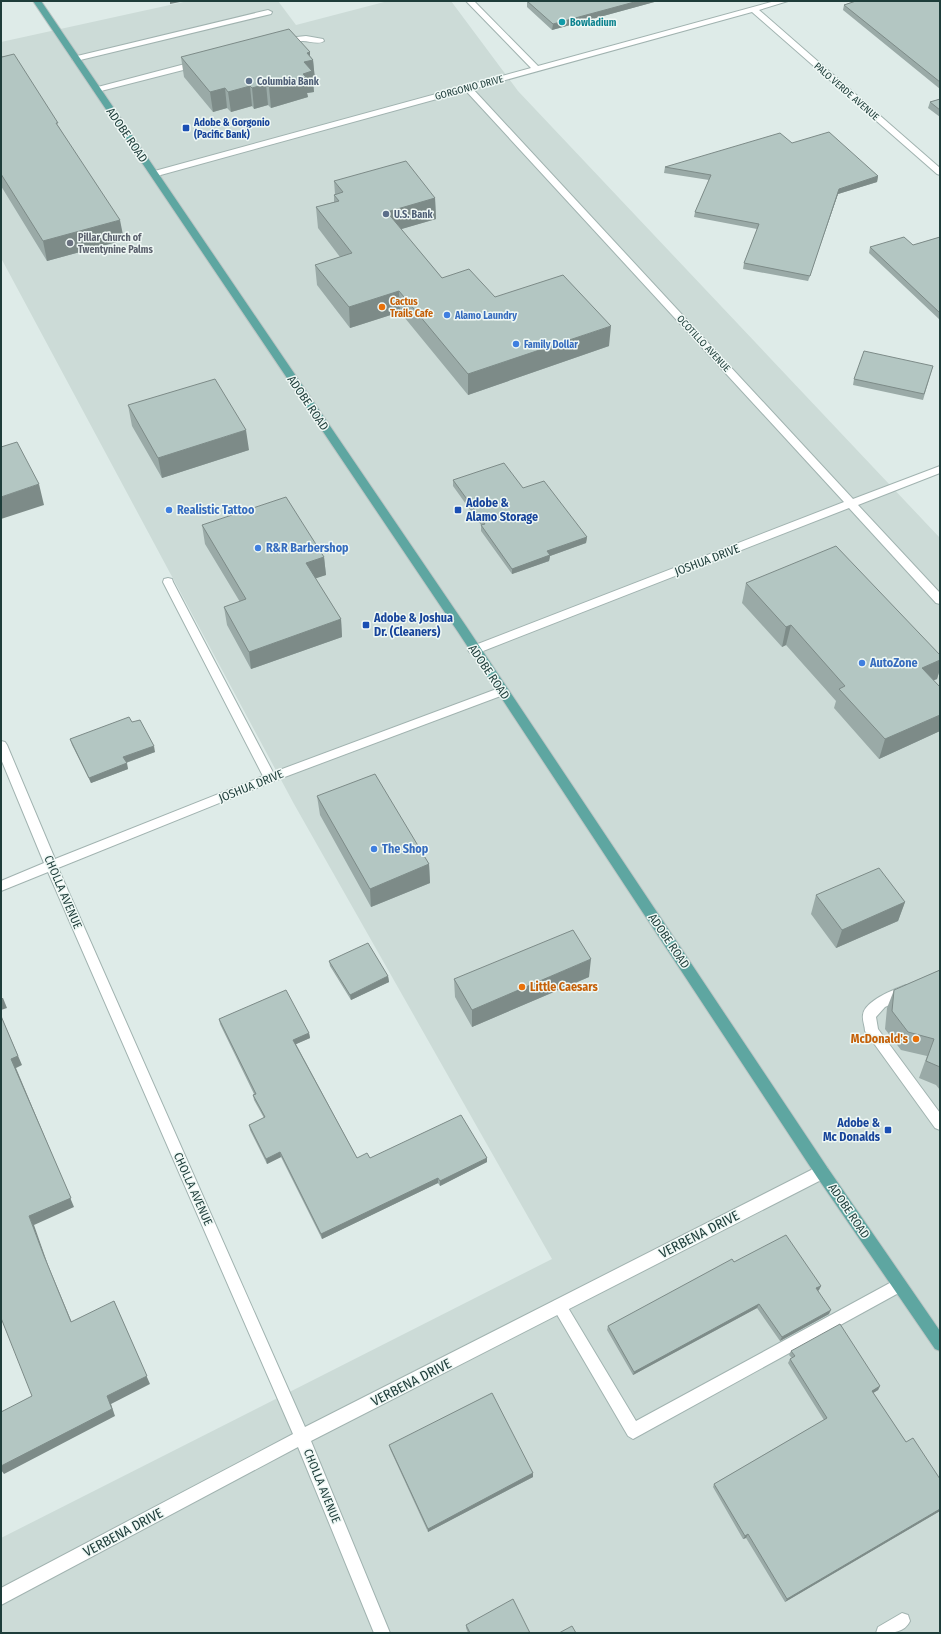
<svg xmlns="http://www.w3.org/2000/svg" width="941" height="1634" font-family="'Fira Sans Condensed',sans-serif">
<style>
.built{fill:#ccdbd7}
.lines{fill:none;stroke-linecap:round;stroke-linejoin:round}
.service-casing{stroke:#a1b3b0;stroke-width:2}
.minor-casing{stroke:#a1b3b0;stroke-width:2}
.primary-casing{stroke:#bcc5c4;stroke-width:2}
.service{fill:#fff;fill-rule:evenodd}
.minor{fill:#fff;fill-rule:evenodd}
.primary{fill:#5ea6a1;fill-rule:evenodd}
.wall{fill:#9aaaa7}
.shaded-wall{fill:#7d8b88}
.building{fill:#b3c6c2;stroke:#7d8b88}
.culture-dot{fill:#0f9aa8;stroke:#eff8f5;stroke-width:1.5}
.service-dot{fill:#5c6f8a;stroke:#eff8f5;stroke-width:1.5}
.transit-dot{fill:#1a4fb4;stroke:#eff8f5;stroke-width:1.5}
.worship-dot{fill:#6b7280;stroke:#eff8f5;stroke-width:1.5}
.food-dot{fill:#e8710a;stroke:#eff8f5;stroke-width:1.5}
.shop-dot{fill:#3f7fe0;stroke:#eff8f5;stroke-width:1.5}
.labels{text-anchor:middle;stroke-width:3;stroke-linejoin:round;paint-order:stroke}
.far-culture-label{font-size:10px;font-weight:bold;fill:#0d838f;stroke:#eff8f5;text-anchor:start}
.far-service-label{font-size:10px;font-weight:bold;fill:#4e5e75;stroke:#eff8f5;text-anchor:start}
.far-street-label{font-size:10px;fill:#1e3d3a;stroke:#eff8f5}
.far-transit-label{font-size:10px;font-weight:bold;fill:#164399;stroke:#eff8f5;text-anchor:start}
.far-worship-label{font-size:10px;font-weight:bold;fill:#5b616d;stroke:#eff8f5;text-anchor:start}
.far-food-label{font-size:10px;font-weight:bold;fill:#c56008;stroke:#eff8f5;text-anchor:start}
.far-shop-label{font-size:10px;font-weight:bold;fill:#366cbe;stroke:#eff8f5;text-anchor:start}
.street-label{font-size:12px;fill:#1e3d3a;stroke:#eff8f5}
.transit-label{font-size:12px;font-weight:bold;fill:#164399;stroke:#eff8f5;text-anchor:start}
.shop-label{font-size:12px;font-weight:bold;fill:#366cbe;stroke:#eff8f5;text-anchor:start}
.food-label{font-size:12px;font-weight:bold;fill:#c56008;stroke:#eff8f5;text-anchor:start}
.near-street-label{font-size:14px;fill:#1e3d3a;stroke:#eff8f5}
</style>
<rect width="100%" height="100%" fill="#deebe8"/>
<path class="built" d="M188,1H278L296,25L388,1H451L518,91L940,538V1633H1V1538L552,1259L294,804L1,258V42Z"/>
<g class="lines">
<defs>
<path id="service" d="M268,10L272,12L271,14L76,61L72,59L73,57Z
M306,36L323,39L324,41C319,45 309,41 303,41C295,41 283,45 278,41L287,38Z
M185,64H191L192,66L191,68L97,92L93,90L94,88Z
M168,578L172,579L173,582L276,778L274,781L270,783L266,781L264,778L163,582L164,579Z
M906,985L911,987L912,991L911,995L885,1007L876,1017L878,1029L940,1113V1130L935,1128L865,1031C865,1026 862,1020 863,1015C864,1001 895,989 906,985Z
M899,1278L904,1280L906,1285L904,1290L633,1439L628,1436L552,1306L554,1301L559,1299L564,1301L636,1421Z
M902,1613L908,1615L910,1621C904,1634 889,1633 876,1633L878,1627Z"/>
<path id="minor" d="M466,1H474L538,66L775,1H788L759,10L940,168V175L937,174L752,12L473,89L853,499L940,466V473L858,505L940,593V604L936,603L849,508L478,653L474,654L470,653L468,650L470,647L844,502L466,91L157,176L154,177L150,174L151,172L531,68Z
M502,687L506,688L508,691L506,694L274,781L58,868L305,1427L817,1167L822,1166L827,1167L829,1172L827,1177L311,1441L390,1633H374L298,1447L1,1605V1588L293,1434L48,872L1,891V881L44,863L1,759V741L5,742L7,745L55,859L266,775Z"/>
<path id="primary" d="M33,1H41L466,626L827,1167L940,1331V1351L935,1349L817,1177L458,632Z"/>
</defs>
<use href="#service" class="service-casing"/>
<use href="#minor" class="minor-casing"/>
<use href="#primary" class="primary-casing"/>
<use href="#service" class="service"/>
<use href="#minor" class="minor"/>
<use href="#primary" class="primary"/>
</g>
<path class="wall" d="M527,1H658L552,30L527,7Z
M855,1H940V89L843,10L844,5Z
M310,52V56L313,60L315,80L313,81L314,92L307,93L308,97L271,108L268,105L254,109L252,106L231,112L227,108L213,112L184,77L181,57Z
M1,55L59,127L124,240L47,261L1,186Z
M940,99V117L928,108L930,102Z
M792,143L878,176L877,182L838,194L808,281L743,269L744,263L757,229L694,217L695,212L709,180L664,173L665,167Z
M334,181L435,198L436,219L401,229L442,278L495,297L609,346L468,395L400,312L350,328L317,285L315,265L340,257L318,228L316,207L334,202V195L335,194Z
M940,237V320L869,253L870,247L913,245Z
M933,366L923,400L853,385L854,379Z
M128,405L249,450L162,478L132,426Z
M453,480L523,488L587,537L586,543L550,556L549,561L512,574L481,531V525L453,486Z
M202,525L324,557L326,575L315,578L341,619L342,637L251,669L227,625L224,607L240,602L205,544Z
M746,583L940,655V669L937,679L933,680L940,687V731L879,759L834,708L836,701L786,645L782,647L742,603Z
M132,722L155,752L126,763L128,769L91,783L72,745L70,739Z
M317,796L429,864L430,883L371,907L320,815Z
M816,895L905,902L898,921L836,948L811,914Z
M329,961L388,976L389,982L351,1000L330,966Z
M940,970V1090L936,1085L919,1078L927,1056L901,1050L885,1029L887,1008L894,990Z
M589,977L472,1027L455,997L454,979Z
M219,1019L309,1033L310,1038L296,1044L357,1158H487V1162L440,1186L438,1183L322,1239L281,1157L267,1164L250,1130L249,1125L264,1118L254,1100L253,1095L254,1094L220,1024Z
M734,1262L821,1286L818,1291L829,1314L780,1341L757,1308L633,1375L607,1330L608,1326Z
M791,1351L880,1386L878,1390L873,1393L906,1442L940,1479V1511L785,1602L746,1538L743,1539L713,1487L714,1484L824,1420L788,1363L790,1359L792,1358L789,1355Z
M389,1445L533,1473V1477L428,1532L390,1449Z
M466,1625L530,1633H468L466,1628Z"/>
<path class="shaded-wall" d="M170,1H185L170,4Z
M638,1H658L552,30L553,24Z
M310,52V61L313,60L315,80L313,81L314,92L307,93L308,97L271,108L269,87L307,53Z
M266,84L268,105L254,109L252,88Z
M250,86L252,106L231,112L228,92Z
M225,88L227,108L213,112L210,92Z
M878,176L877,182L838,194L808,281L810,276L839,189Z
M435,198L436,219L388,233L387,212Z
M120,220L124,240L47,261L43,241Z
M399,291L400,312L350,328L349,307Z
M611,326L609,346L468,395V374Z
M246,430L249,450L162,478L158,458Z
M39,484L44,505L1,519V497Z
M587,537L586,543L550,556L549,561L512,574V569L547,551Z
M324,557L326,575L308,581L306,563Z
M341,619L342,637L251,669L249,652Z
M791,625L786,645L782,647L786,627Z
M940,660V669L937,679L915,688L922,668Z
M940,715V731L879,759L885,739Z
M154,746L155,752L125,763L123,757Z
M127,763L128,769L91,783L89,778Z
M429,864L430,883L371,907L370,889Z
M905,902L898,921L836,948L842,930Z
M591,959L589,977L472,1027V1010Z
M388,976L389,982L351,1000L350,995Z
M1,998H3L7,1008L1,1010Z
M1,1016L22,1065L16,1068L74,1207L34,1225L48,1265L75,1330L71,1322L44,1256L29,1216L11,1059Z
M309,1033L310,1038L294,1045L293,1040Z
M280,1152L281,1157L267,1164L266,1159Z
M487,1158V1162L440,1186V1181Z
M438,1178V1183L322,1239L321,1234Z
M821,1286L819,1290L815,1293L816,1288Z
M114,1301L150,1384L111,1404L115,1416L4,1474L1,1470V1466L107,1396Z
M759,1304L757,1308L633,1375L634,1372Z
M831,1310L829,1314L780,1341L782,1337Z
M880,1386L878,1390L870,1395L872,1391Z
M533,1473V1477L428,1532V1529Z
M940,1509V1511L785,1602L787,1599Z
M748,1534L746,1538L743,1539L745,1536Z"/>
<path class="building" d="M527,1H638L553,24Z
M856,1H940V82L844,5Z
M289,29L310,52L307,53L313,60L304,62L312,71L303,74L306,77L269,87L266,84L252,88L250,86L228,92L225,88L210,92L181,57Z
M14,54L58,123H56L120,220L43,241L1,174V55L2,57Z
M940,99V110L930,102Z
M829,132L878,176L839,189L810,276L744,263L759,224L695,212L711,175L665,167L780,133L792,143Z
M406,161L435,198L387,212L442,278L469,269L495,297L563,275L611,326L468,374L399,291L349,307L315,265L352,253L316,207L339,201L334,195L343,192L334,181Z
M904,237L913,245L940,237V313L870,247Z
M864,351L933,366L924,394L854,379Z
M215,379L246,430L158,458L128,405Z
M17,442L39,484L1,497V447Z
M504,463L523,488L544,481L587,537L547,551L550,555L512,569L481,525L485,524L453,480Z
M286,497L324,557L306,563L341,619L249,652L224,607L246,599L202,525Z
M836,546L940,655V660L922,668L940,687V715L885,739L839,689L845,686L791,625L786,627L746,583Z
M129,717L132,722L140,720L154,746L123,757L127,763L89,778L70,739Z
M375,774L429,864L370,889L317,796Z
M879,868L905,902L842,930L816,895Z
M573,930L591,959L472,1010L454,979Z
M368,943L388,976L350,995L329,961Z
M940,970V1067L926,1061L934,1039L908,1032L892,1011L894,990Z
M286,990L309,1033L293,1040L357,1158L367,1153L370,1158L461,1115L487,1158L440,1181L438,1178L321,1234L280,1152L266,1159L249,1125L265,1117L253,1095L256,1094L219,1019Z
M1,1016L18,1056L11,1059L71,1198L29,1216L44,1256L71,1322L114,1301L147,1376L107,1396L112,1409L1,1466V1412L32,1396L1,1318Z
M786,1235L821,1286L816,1288L831,1310L782,1337L759,1304L634,1372L608,1326L732,1259L734,1262Z
M840,1324L880,1386L872,1391L906,1442L913,1438L940,1479V1509L787,1599L748,1534L745,1536L714,1484L827,1418L790,1359L795,1356L791,1351Z
M492,1393L533,1473L428,1529L389,1445Z
M513,1599L530,1633H470L466,1625Z
M572,1626L576,1633H559Z"/>
<circle class="culture-dot" cx="562" cy="22" r="4"/>
<g class="service-dot">
<circle cx="249" cy="81" r="4"/>
<circle cx="386" cy="214" r="4"/>
</g>
<g class="transit-dot">
<rect x="182" y="124" width="8" height="8" rx="2"/>
<rect x="454" y="506" width="8" height="8" rx="2"/>
<rect x="362" y="621" width="8" height="8" rx="2"/>
<rect x="884" y="1126" width="8" height="8" rx="2"/>
</g>
<circle class="worship-dot" cx="70" cy="243" r="4"/>
<g class="food-dot">
<circle cx="382" cy="307" r="4"/>
<circle cx="522" cy="987" r="4"/>
<circle cx="916" cy="1039" r="4"/>
</g>
<g class="shop-dot">
<circle cx="447" cy="315" r="4"/>
<circle cx="516" cy="344" r="4"/>
<circle cx="169" cy="510" r="4"/>
<circle cx="258" cy="548" r="4"/>
<circle cx="862" cy="663" r="4"/>
<circle cx="374" cy="849" r="4"/>
</g>
<g class="labels">
<g class="far-culture-label">
<text x="570" y="26">Bowladium</text>
</g>
<g class="far-service-label">
<text x="257" y="85">Columbia Bank</text>
<text x="394" y="218">U.S. Bank</text>
</g>
<g class="far-street-label">
<text transform="translate(469 87) rotate(-15)" y="4">GORGONIO DRIVE</text>
<text transform="translate(847 91) rotate(41)" y="4">PALO VERDE AVENUE</text>
<text transform="translate(704 343) rotate(47)" y="4">OCOTILLO AVENUE</text>
</g>
<g class="far-transit-label">
<text x="194" y="126">Adobe &amp; Gorgonio<tspan x="194" dy="12">(Pacific Bank)</tspan></text>
</g>
<g class="far-worship-label">
<text x="78" y="241">Pillar Church of<tspan x="78" dy="12">Twentynine Palms</tspan></text>
</g>
<g class="far-food-label">
<text x="390" y="305">Cactus<tspan x="390" dy="12">Trails Cafe</tspan></text>
</g>
<g class="far-shop-label">
<text x="455" y="319">Alamo Laundry</text>
<text x="524" y="348">Family Dollar</text>
</g>
<g class="street-label">
<text transform="translate(127 135) rotate(56)" y="4">ADOBE ROAD</text>
<text transform="translate(308 403) rotate(56)" y="4">ADOBE ROAD</text>
<text transform="translate(707 560) rotate(-21)" y="4">JOSHUA DRIVE</text>
<text transform="translate(489 672) rotate(56)" y="4">ADOBE ROAD</text>
<text transform="translate(251 786) rotate(-22)" y="4">JOSHUA DRIVE</text>
<text transform="translate(63 892) rotate(67)" y="4">CHOLLA AVENUE</text>
<text transform="translate(669 941) rotate(56)" y="4">ADOBE ROAD</text>
<text transform="translate(193 1189) rotate(66)" y="4">CHOLLA AVENUE</text>
<text transform="translate(849 1211) rotate(56)" y="4">ADOBE ROAD</text>
<text transform="translate(322 1486) rotate(68)" y="4">CHOLLA AVENUE</text>
</g>
<g class="transit-label">
<text x="466" y="507">Adobe &amp;<tspan x="466" dy="14">Alamo Storage</tspan></text>
<text x="374" y="622">Adobe &amp; Joshua<tspan x="374" dy="14">Dr. (Cleaners)</tspan></text>
<text x="880" y="1127" text-anchor="end">Adobe &amp;<tspan x="880" dy="14">Mc Donalds</tspan></text>
</g>
<g class="shop-label">
<text x="177" y="514">Realistic Tattoo</text>
<text x="266" y="552">R&amp;R Barbershop</text>
<text x="870" y="667">AutoZone</text>
<text x="382" y="853">The Shop</text>
</g>
<g class="food-label">
<text x="530" y="991">Little Caesars</text>
<text x="908" y="1043" text-anchor="end">McDonald's</text>
</g>
<g class="near-street-label">
<text transform="translate(699 1234) rotate(-27)" y="5">VERBENA DRIVE</text>
<text transform="translate(411 1382) rotate(-27)" y="5">VERBENA DRIVE</text>
<text transform="translate(123 1532) rotate(-28)" y="5">VERBENA DRIVE</text>
</g>
</g>
<rect width="941" height="1634" fill="none" stroke="#1e3d3a" stroke-width="4"/>
</svg>
